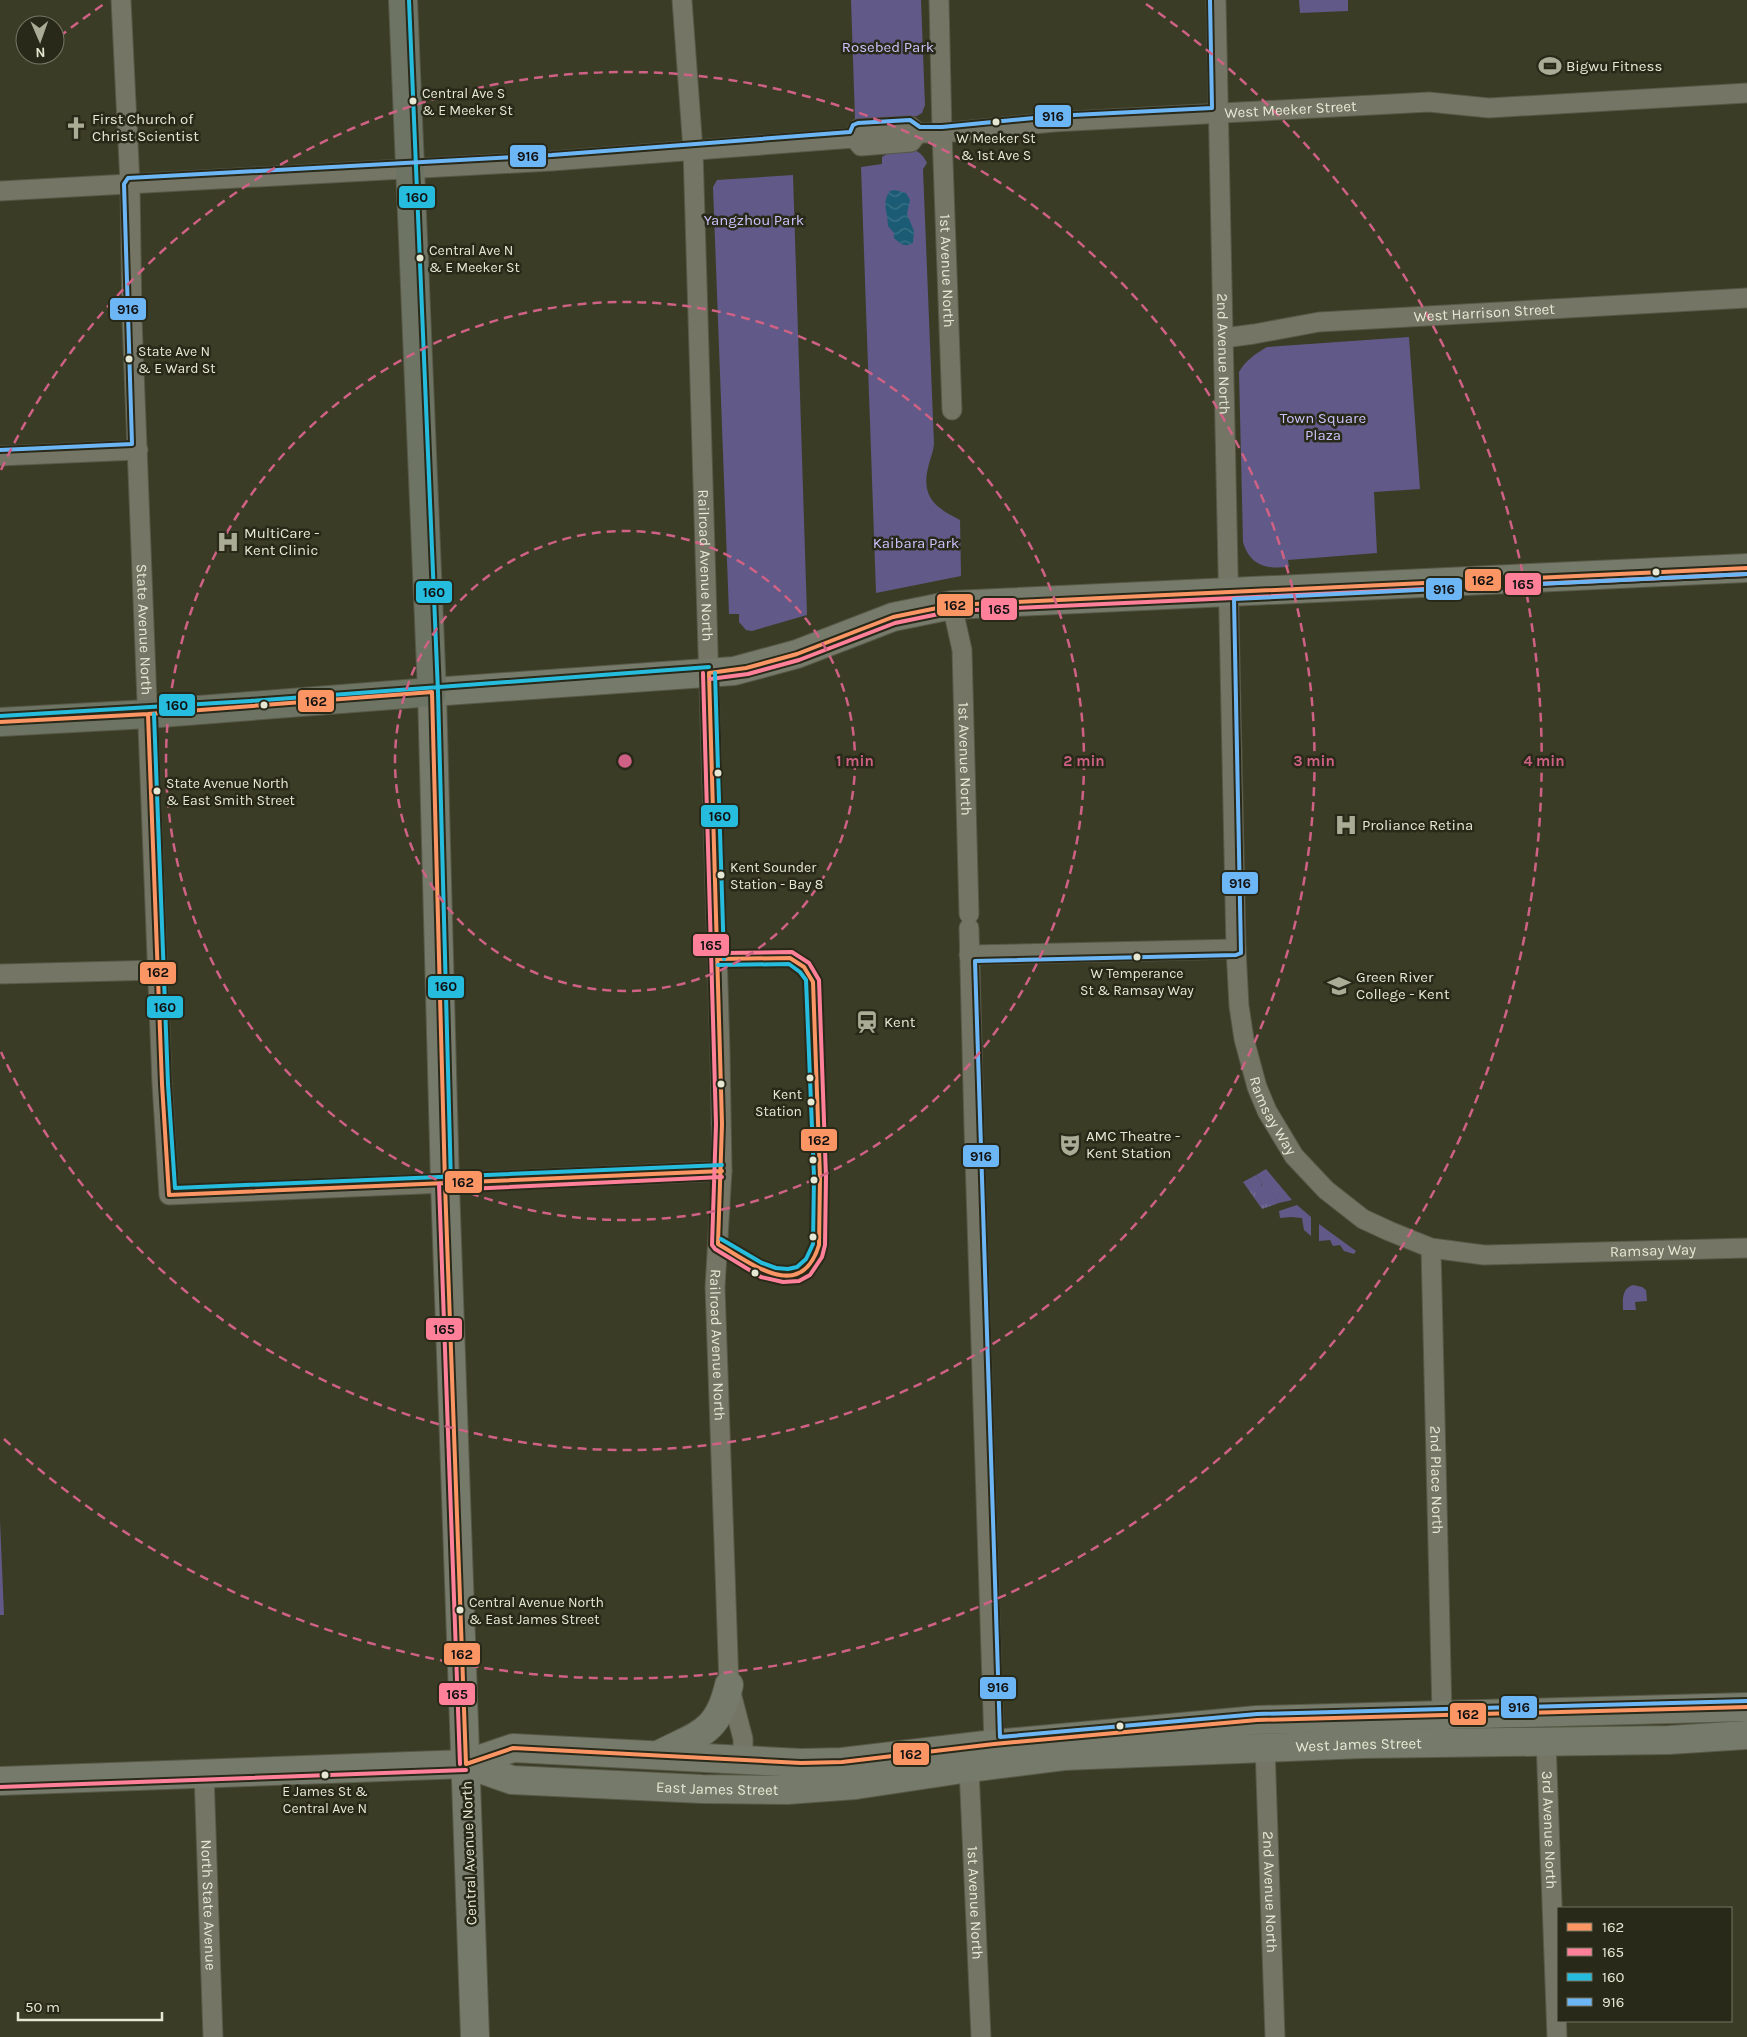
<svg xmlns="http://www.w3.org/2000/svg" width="1747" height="2037" font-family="Karla,sans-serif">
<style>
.grass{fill:url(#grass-tufts)}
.green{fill:#615987}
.water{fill:url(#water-waves)}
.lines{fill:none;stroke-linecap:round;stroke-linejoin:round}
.minor-casing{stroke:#575846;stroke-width:21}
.secondary-casing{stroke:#575846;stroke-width:30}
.primary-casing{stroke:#575846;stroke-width:30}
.minor{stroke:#747565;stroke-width:19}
.secondary{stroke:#757a6a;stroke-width:28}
.primary{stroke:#6d7464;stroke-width:28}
.bus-1-casing{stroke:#292919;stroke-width:8}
.bus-2-casing{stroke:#292919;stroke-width:8}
.bus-3-casing{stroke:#292919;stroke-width:8}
.bus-4-casing{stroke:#292919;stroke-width:8}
.bus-1{stroke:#fb9564;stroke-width:4}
.bus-2{stroke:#ff8098;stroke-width:4}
.bus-3{stroke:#26bcdd;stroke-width:4}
.bus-4{stroke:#6db6f5;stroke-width:4}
.ring{fill:none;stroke:#cf6185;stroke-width:2.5;stroke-dasharray:9 6}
.bus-dot{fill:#e7e8d3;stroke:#292919;stroke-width:2}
.labels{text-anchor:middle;stroke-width:5;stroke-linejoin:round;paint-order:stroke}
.bus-label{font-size:14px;fill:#e7e8d3;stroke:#292919;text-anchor:start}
.park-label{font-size:15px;fill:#cac3fc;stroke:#292919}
.poi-label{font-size:15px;fill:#e7e8d3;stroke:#292919;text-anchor:start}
.street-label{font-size:15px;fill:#e7e8d3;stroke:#292919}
.centre{fill:#cf6185;stroke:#292919;stroke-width:2.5}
.ring-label{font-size:15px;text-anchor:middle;font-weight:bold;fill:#cf6185;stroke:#292919;stroke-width:5;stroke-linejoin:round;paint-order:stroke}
.line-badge{stroke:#292919;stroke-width:2}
.pale-badge-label{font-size:14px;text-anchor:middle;font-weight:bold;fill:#111}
</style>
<defs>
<pattern id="grass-tufts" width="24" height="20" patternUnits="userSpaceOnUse" patternTransform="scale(1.25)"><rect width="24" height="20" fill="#615987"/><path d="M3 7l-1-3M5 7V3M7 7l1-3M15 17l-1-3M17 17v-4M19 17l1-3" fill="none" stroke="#787197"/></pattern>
<pattern id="water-waves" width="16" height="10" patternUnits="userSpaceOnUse" patternTransform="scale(1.25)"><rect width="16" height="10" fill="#1b5c74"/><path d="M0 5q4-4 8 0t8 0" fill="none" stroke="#3c7387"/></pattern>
</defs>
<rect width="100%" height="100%" fill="#3b3c26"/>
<path class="grass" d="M1256,1175L1262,1182L1261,1186L1271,1192L1279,1203L1262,1209L1243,1182Z"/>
<path class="green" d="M851,0H921L925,105L922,113L917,116L860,121L855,119Z
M1299,0H1348V11L1300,13Z
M898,147C911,149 921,149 927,163L923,169L934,444C933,453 930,459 928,468C921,497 936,508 960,520L961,576L876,593L861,167L882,164V157Z
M793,175L807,615L752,631L746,630L739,622V614H729L713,187L717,180Z
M1409,337L1420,489L1374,492L1377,553L1288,560L1289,567C1266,569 1250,566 1243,542L1239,372C1246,360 1255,354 1267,347Z
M1266,1169L1292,1200L1279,1203L1271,1193H1266L1261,1190L1262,1182L1256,1175Z
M1297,1205L1311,1217V1236L1304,1230L1302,1218L1291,1217L1280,1218L1279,1211Z
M1319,1224L1356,1251L1354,1254L1344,1251L1340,1245L1333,1246L1330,1240L1319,1241Z
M1633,1285L1642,1287L1646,1290L1647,1301L1635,1302L1636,1310H1623C1623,1300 1621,1289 1633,1285Z
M0,1520L4,1615H0Z"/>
<path class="water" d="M895,190L906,193L910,200L907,214L914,231L913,243C904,248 901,244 894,238V233L888,226C888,211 881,204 890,191Z"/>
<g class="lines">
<defs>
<g id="minor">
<path id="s1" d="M121,0L130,184L132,319L162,1084L169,1195L722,1171"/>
<path id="s2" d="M682,0L693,150L720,1051L722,1171L715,1287L729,1685L743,1739V1760"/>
<path id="s3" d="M939,0L942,133L952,410"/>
<path id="s4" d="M1216,0L1236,949L1239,1006L1244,1039L1257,1087L1267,1111L1294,1156L1326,1190L1363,1219L1389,1231L1431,1248L1484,1255L1747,1248"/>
<path id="s5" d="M854,138L858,129L910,126L918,133H942L1054,122L1429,102L1489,108L1747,93"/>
<path d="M854,138L861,146L911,142L918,133"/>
<path d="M0,191L552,161L854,138"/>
<path id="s6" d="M1224,338L1254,334L1319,322L1747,298"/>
<path d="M0,456L138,450"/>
<path id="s7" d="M952,605L962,650L969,914"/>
<path d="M969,928L974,1128L994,1744"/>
<path d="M969,955L1236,949"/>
<path d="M0,974L158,970"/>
<path id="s8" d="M1431,1248L1442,1714"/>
<path id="s9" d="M1546,1741L1557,2037"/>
<path id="s10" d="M1265,1747L1275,2037"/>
<path id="s11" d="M969,1768L981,2037"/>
<path id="s12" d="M204,1773L213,2037"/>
</g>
<g id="secondary">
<path d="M660,1754C699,1734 718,1733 729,1685"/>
<path id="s13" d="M466,1764L512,1780L702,1789L787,1790L856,1785L969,1768L1064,1756L1362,1744L1669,1740L1747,1735"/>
<path d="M0,1781L466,1764L513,1748L801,1763L842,1762L994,1744L1257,1720L1747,1707"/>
<path d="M475,2037L445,1184L432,692L734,671L797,654L893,617L952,605L1747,568"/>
</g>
<path id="primary" d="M0,722L148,714L432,692L403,0"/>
</defs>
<use href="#minor" class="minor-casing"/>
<use href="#secondary" class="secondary-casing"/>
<use href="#primary" class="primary-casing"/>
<use href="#minor" class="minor"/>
<use href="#secondary" class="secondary"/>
<use href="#primary" class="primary"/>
<defs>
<path id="bus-1" d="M148,714L162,1084L169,1195L722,1171
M0,722L148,714L432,692L445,1184L466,1764L513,1748L801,1763L842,1762L994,1744L1257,1720L1747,1707
M718,959L790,958L804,967L813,982L820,1177L819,1245C801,1304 751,1263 718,1244L722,1124L709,673L746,668L797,654L893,617L952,605L1747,568"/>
<path id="bus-2" d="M703,673L716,1124L712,1245L715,1249L761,1277L783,1282L799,1281L810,1275L822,1257L825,1245L826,1177L819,980L809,963L792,952L723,953
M710,679L748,674L799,660L895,623L953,611L1747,574
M439,1184L460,1764
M445,1190L722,1177
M0,1787L466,1770"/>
<path id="bus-3" d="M409,0L438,692L451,1184
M715,673L724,959
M154,714L168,1084L175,1188L722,1165
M0,716L250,701L709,667
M718,965L789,964L800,972L806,980L814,1177L813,1244L806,1259L797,1267L788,1269L776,1268L762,1263L721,1239"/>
<path id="bus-4" d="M0,450L132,444L124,184L128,178L552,155L850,132L853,125L858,123L910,120L920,127H942L1054,116L1212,108L1210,0
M1747,1701L1257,1714L1000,1737L975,961L1236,955L1241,953L1234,599L1747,574"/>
</defs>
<use href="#bus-1" class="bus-1-casing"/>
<use href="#bus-2" class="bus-2-casing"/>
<use href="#bus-3" class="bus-3-casing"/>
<use href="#bus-4" class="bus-4-casing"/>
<use href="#bus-1" class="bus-1"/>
<use href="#bus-2" class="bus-2"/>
<use href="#bus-3" class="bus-3"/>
<use href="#bus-4" class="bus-4"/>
</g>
<g class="ring">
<circle cx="625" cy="761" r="230"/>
<circle cx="625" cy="761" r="459"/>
<path d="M1 470A689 689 0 1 1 1 1052"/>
<path d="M59 37A919 919 0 0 1 104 4M1146 4A919 919 0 1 1 4 1439"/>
</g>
<defs>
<symbol id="stadium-bare" viewBox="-9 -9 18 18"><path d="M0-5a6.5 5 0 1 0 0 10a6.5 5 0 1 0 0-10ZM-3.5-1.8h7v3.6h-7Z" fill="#abac96" stroke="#292919" stroke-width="2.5" paint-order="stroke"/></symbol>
<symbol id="church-bare" viewBox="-9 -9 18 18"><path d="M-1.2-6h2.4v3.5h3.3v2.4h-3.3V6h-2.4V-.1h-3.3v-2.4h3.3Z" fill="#abac96" stroke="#292919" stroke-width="2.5" paint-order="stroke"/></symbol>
<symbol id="hospital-bare" viewBox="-9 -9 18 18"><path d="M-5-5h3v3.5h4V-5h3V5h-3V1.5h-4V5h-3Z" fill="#abac96" stroke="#292919" stroke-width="2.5" paint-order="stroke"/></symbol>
<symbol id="university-bare" viewBox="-9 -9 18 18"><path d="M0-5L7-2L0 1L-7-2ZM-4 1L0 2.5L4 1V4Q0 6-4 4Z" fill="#abac96" stroke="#292919" stroke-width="2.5" paint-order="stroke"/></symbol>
<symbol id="station-bare" viewBox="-9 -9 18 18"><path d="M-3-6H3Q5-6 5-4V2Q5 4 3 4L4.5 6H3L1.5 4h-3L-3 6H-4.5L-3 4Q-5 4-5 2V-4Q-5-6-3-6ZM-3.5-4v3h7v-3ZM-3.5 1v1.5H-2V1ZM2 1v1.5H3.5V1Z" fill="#abac96" stroke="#292919" stroke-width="2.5" paint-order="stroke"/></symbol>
<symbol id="theatre-bare" viewBox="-9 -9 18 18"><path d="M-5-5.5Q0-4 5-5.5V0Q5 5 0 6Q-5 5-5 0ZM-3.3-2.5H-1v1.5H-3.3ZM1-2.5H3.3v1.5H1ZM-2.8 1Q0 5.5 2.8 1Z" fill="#abac96" stroke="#292919" stroke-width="2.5" paint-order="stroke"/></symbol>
</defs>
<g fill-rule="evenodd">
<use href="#stadium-bare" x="1534" y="50" width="32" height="32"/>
<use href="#church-bare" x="60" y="112" width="32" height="32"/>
<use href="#hospital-bare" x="212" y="526" width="32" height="32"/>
<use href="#hospital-bare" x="1330" y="809" width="32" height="32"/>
<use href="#university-bare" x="1323" y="970" width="32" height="32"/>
<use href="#station-bare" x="851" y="1006" width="32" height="32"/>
<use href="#theatre-bare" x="1054" y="1129" width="32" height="32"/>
</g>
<g class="bus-dot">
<circle cx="413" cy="101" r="4.5"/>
<circle cx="996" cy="122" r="4.5"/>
<circle cx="420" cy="258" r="4.5"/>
<circle cx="129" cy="359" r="4.5"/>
<circle cx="1656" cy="572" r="4.5"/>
<circle cx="264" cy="705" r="4.5"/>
<circle cx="718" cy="773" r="4.5"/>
<circle cx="157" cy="791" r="4.5"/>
<circle cx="721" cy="875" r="4.5"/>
<circle cx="1137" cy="957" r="4.5"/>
<circle cx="810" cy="1078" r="4.5"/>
<circle cx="721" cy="1084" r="4.5"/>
<circle cx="811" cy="1102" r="4.5"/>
<circle cx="813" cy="1160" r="4.5"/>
<circle cx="814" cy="1180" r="4.5"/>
<circle cx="813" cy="1237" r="4.5"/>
<circle cx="755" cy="1273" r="4.5"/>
<circle cx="460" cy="1610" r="4.5"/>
<circle cx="1120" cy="1726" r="4.5"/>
<circle cx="325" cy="1775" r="4.5"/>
</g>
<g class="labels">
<g class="bus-label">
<text x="422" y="98">Central Ave S<tspan x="422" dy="17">&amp; E Meeker St</tspan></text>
<text x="996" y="143" text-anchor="middle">W Meeker St<tspan x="996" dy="17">&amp; 1st Ave S</tspan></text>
<text x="429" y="255">Central Ave N<tspan x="429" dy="17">&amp; E Meeker St</tspan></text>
<text x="138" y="356">State Ave N<tspan x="138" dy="17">&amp; E Ward St</tspan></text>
<text x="166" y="788">State Avenue North<tspan x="166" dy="17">&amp; East Smith Street</tspan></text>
<text x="730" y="872">Kent Sounder<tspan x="730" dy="17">Station - Bay 8</tspan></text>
<text x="1137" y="978" text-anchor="middle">W Temperance<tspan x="1137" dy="17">St &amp; Ramsay Way</tspan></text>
<text x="802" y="1099" text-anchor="end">Kent<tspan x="802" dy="17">Station</tspan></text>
<text x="469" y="1607">Central Avenue North<tspan x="469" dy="17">&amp; East James Street</tspan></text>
<text x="325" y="1796" text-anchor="middle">E James St &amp;<tspan x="325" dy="17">Central Ave N</tspan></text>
</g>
<g class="park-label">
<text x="888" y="52">Rosebed Park</text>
<text x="754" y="225">Yangzhou Park</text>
<text x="1323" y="423">Town Square<tspan x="1323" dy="17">Plaza</tspan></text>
<text x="916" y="548">Kaibara Park</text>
</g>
<g class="poi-label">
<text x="1566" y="71">Bigwu Fitness</text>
<text x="92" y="124">First Church of<tspan x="92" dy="17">Christ Scientist</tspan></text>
<text x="244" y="538">MultiCare -<tspan x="244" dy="17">Kent Clinic</tspan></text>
<text x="1362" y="830">Proliance Retina</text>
<text x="1356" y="982">Green River<tspan x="1356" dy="17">College - Kent</tspan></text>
<text x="884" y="1027">Kent</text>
<text x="1086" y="1141">AMC Theatre -<tspan x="1086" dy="17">Kent Station</tspan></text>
</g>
<g class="street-label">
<text dy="5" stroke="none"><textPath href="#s5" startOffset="446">West Meeker Street</textPath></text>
<text dy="5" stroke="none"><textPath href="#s3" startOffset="271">1st Avenue North</textPath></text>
<text dy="5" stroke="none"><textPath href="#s6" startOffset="262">West Harrison Street</textPath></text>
<text dy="5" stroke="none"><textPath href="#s4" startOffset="354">2nd Avenue North</textPath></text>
<text dy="5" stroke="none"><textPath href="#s2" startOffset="566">Railroad Avenue North</textPath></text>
<text dy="5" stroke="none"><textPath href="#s1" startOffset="630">State Avenue North</textPath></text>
<text dy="5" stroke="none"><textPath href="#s7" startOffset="155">1st Avenue North</textPath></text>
<text dy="5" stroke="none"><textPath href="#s4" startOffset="1122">Ramsay Way</textPath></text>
<text dy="5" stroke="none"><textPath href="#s4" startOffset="1558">Ramsay Way</textPath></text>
<text dy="5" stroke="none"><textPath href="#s2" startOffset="1346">Railroad Avenue North</textPath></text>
<text dy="5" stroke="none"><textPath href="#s8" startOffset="232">2nd Place North</textPath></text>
<text dy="5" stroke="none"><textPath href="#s13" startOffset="898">West James Street</textPath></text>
<text dy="5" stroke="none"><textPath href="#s13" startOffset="254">East James Street</textPath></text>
<text dy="5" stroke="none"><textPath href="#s9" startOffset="89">3rd Avenue North</textPath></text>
<text transform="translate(469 1853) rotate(-92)" y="5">Central Avenue North</text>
<text dy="5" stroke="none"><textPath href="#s10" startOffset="145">2nd Avenue North</textPath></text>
<text dy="5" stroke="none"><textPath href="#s11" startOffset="135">1st Avenue North</textPath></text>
<text dy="5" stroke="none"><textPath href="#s12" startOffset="132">North State Avenue</textPath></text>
</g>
</g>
<circle cx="625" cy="761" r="8" class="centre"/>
<g class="ring-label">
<text x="855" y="766">1 min</text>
<text x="1084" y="766">2 min</text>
<text x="1314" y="766">3 min</text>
<text x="1544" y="766">4 min</text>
</g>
<g class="line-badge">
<rect x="1034" y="104" width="38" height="24" rx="5" fill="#6db6f5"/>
<rect x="509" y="144" width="38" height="24" rx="5" fill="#6db6f5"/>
<rect x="398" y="185" width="38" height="24" rx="5" fill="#26bcdd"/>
<rect x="109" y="297" width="38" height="24" rx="5" fill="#6db6f5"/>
<rect x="1464" y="568" width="38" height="24" rx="5" fill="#fb9564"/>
<rect x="1504" y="572" width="38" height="24" rx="5" fill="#ff8098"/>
<rect x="1425" y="577" width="38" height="24" rx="5" fill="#6db6f5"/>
<rect x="415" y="580" width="38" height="24" rx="5" fill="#26bcdd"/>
<rect x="936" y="593" width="38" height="24" rx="5" fill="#fb9564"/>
<rect x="980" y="597" width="38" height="24" rx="5" fill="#ff8098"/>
<rect x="297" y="689" width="38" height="24" rx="5" fill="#fb9564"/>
<rect x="158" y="693" width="38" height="24" rx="5" fill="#26bcdd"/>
<rect x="700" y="804" width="39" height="24" rx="5" fill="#26bcdd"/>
<rect x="1221" y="871" width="38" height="24" rx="5" fill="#6db6f5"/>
<rect x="692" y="933" width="38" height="24" rx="5" fill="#ff8098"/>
<rect x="139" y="961" width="38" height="24" rx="5" fill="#fb9564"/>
<rect x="427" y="975" width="38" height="24" rx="5" fill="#26bcdd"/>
<rect x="146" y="995" width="38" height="24" rx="5" fill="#26bcdd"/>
<rect x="800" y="1128" width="38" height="24" rx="5" fill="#fb9564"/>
<rect x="962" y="1144" width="38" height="24" rx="5" fill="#6db6f5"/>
<rect x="444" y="1170" width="39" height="24" rx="5" fill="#fb9564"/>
<rect x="425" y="1317" width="38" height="24" rx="5" fill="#ff8098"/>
<rect x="443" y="1642" width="38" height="24" rx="5" fill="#fb9564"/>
<rect x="979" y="1676" width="38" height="24" rx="5" fill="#6db6f5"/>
<rect x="438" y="1682" width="38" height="24" rx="5" fill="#ff8098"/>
<rect x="1500" y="1695" width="38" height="24" rx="5" fill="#6db6f5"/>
<rect x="1449" y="1702" width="38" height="24" rx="5" fill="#fb9564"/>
<rect x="892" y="1742" width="38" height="24" rx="5" fill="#fb9564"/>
</g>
<g class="pale-badge-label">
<text x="1053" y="121">916</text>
<text x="528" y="161">916</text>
<text x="417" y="202">160</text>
<text x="128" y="314">916</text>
<text x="1483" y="585">162</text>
<text x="1523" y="589">165</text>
<text x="1444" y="594">916</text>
<text x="434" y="597">160</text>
<text x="955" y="610">162</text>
<text x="999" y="614">165</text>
<text x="316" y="706">162</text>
<text x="177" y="710">160</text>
<text x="720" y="821">160</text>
<text x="1240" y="888">916</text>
<text x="711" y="950">165</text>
<text x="158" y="977">162</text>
<text x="446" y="991">160</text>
<text x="165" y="1012">160</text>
<text x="819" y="1145">162</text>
<text x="981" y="1161">916</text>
<text x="463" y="1187">162</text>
<text x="444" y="1334">165</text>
<text x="462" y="1659">162</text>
<text x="998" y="1692">916</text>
<text x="457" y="1699">165</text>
<text x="1519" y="1712">916</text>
<text x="1468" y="1719">162</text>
<text x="911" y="1759">162</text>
</g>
<rect x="1557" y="1907" width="175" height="115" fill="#292919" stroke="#757563"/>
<rect x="1567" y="1923" width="25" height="8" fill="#fb9564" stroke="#757563"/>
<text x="1602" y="1932" font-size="15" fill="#e7e8d3">162</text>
<rect x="1567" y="1948" width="25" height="8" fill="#ff8098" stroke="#757563"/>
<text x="1602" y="1957" font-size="15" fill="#e7e8d3">165</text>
<rect x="1567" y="1973" width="25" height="8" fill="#26bcdd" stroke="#757563"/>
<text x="1602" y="1982" font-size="15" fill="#e7e8d3">160</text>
<rect x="1567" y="1998" width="25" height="8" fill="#6db6f5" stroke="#757563"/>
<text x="1602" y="2007" font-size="15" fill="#e7e8d3">916</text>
<g transform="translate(40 40) rotate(178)"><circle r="24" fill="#292919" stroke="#757563"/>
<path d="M0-4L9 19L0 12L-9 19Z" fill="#abac96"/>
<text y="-8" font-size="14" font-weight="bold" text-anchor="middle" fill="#e7e8d3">N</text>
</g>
<path d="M18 2012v8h144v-8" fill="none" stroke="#e7e8d3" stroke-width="2.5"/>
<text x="25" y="2012" font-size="15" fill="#e7e8d3" stroke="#292919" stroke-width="4" paint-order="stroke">50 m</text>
</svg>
